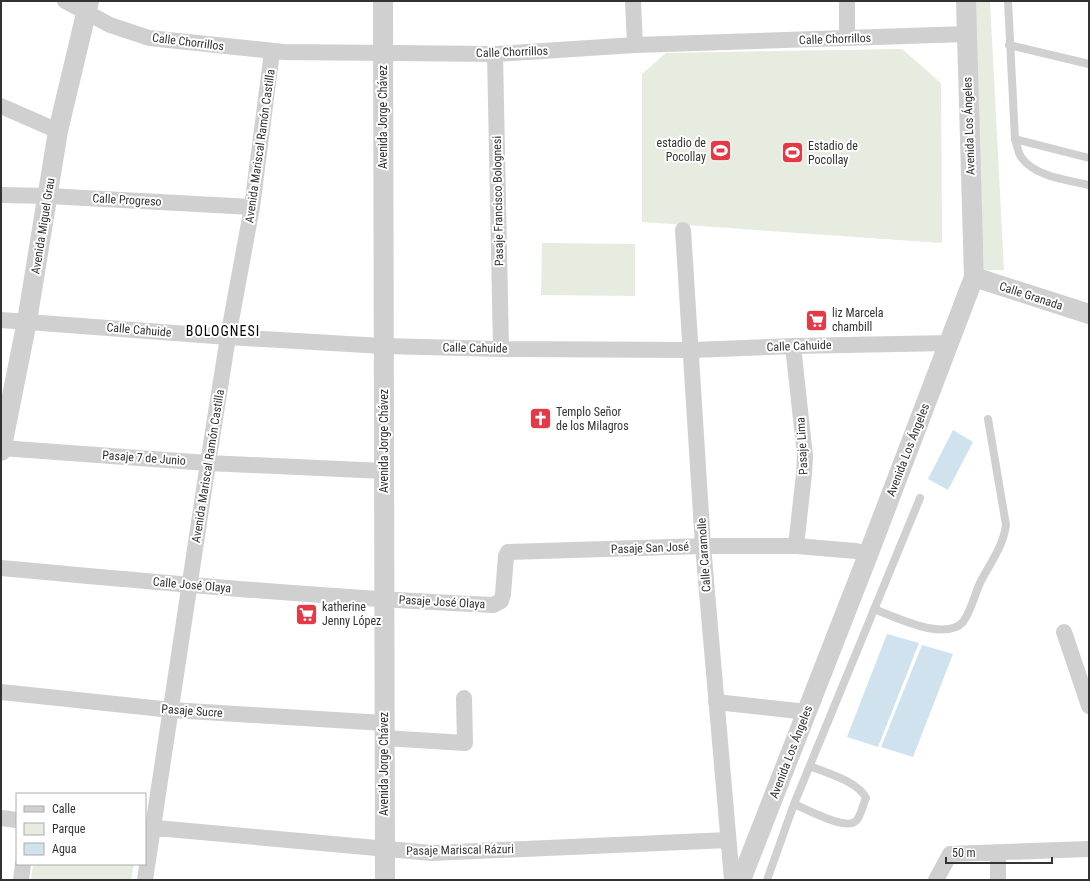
<svg xmlns="http://www.w3.org/2000/svg" width="1090" height="881" font-family="'Roboto Condensed',sans-serif">
<style>
.green{fill:#e6ecdf}
.water{fill:#cfe2ee}
.lines{fill:none;stroke-linecap:round;stroke-linejoin:round}
.service{stroke:#d0d0d0;stroke-width:8}
.minor{stroke:#d0d0d0;stroke-width:16}
.tertiary{stroke:#d0d0d0;stroke-width:20}
.labels{text-anchor:middle;stroke-width:4;stroke-linejoin:round;paint-order:stroke}
.street-label{font-size:12px;fill:#333;stroke:#fff}
.poi-label{font-size:12px;fill:#333;stroke:#fff;text-anchor:start}
.quarter-label{font-size:14px;letter-spacing:1px;fill:#000;stroke:#fff}
</style>
<rect width="100%" height="100%" fill="#fff"/>
<path class="green" d="M974,1H990L1004,270H984Z
M902,49L941,83L942,243L642,222V74L666,53Z
M542,243L635,244V296L541,295Z
M33,864H134L131,880H31Z"/>
<path class="water" d="M953,430L973,442L948,490L928,479Z
M887,634L919,643L878,747L847,737Z
M922,645L953,654L913,757L881,747Z"/>
<g class="lines">
<path class="service" d="M1008,1L1015,139C1017,145 1018,152 1021,157C1035,177 1067,180 1089,185
M1009,45L1089,64
M1015,139L1089,158
M874,609C895,617 945,642 963,622C970,613 975,594 980,583C990,563 1003,547 1006,525L988,419
M794,804C806,809 846,831 856,821C861,816 863,804 866,798C858,781 826,773 810,766
M767,880L794,804L920,498"/>
<path class="minor" d="M65,1L110,25L149,38L284,52L495,54L635,45L967,34
M633,1L635,45
M847,1V38
M495,54L501,349
M1,106L58,131
M1,195L48,196L252,207
M683,230L703,546L732,880
M1,320L228,337L383,346L501,349L692,350L793,346L949,343
M793,346L805,456L804,474L796,546
M1,448L208,463L384,471
M1,568C165,583 328,598 493,605L501,601L503,594L506,556L508,552L703,546H796L856,551L868,555
M1064,632L1089,706
M1,692L172,710L384,723
M716,702L807,712
M384,738L465,743L464,698
M1,818L17,820
M145,827L432,853L728,840
M998,854V880
M21,880L23,864
M145,880L208,463L228,337L252,207L272,52
M936,880L950,854L1089,849"/>
<path class="tertiary" d="M383,1L385,880
M974,277L1089,314
M1,451L27,321L58,131L89,1
M741,880L868,555L974,277L966,1"/>
</g>
<defs>
<symbol id="stadium-square" viewBox="-11 -11 22 22"><rect x="-9" y="-9" width="18" height="18" rx="4" fill="#e63946" stroke="#fff"/><path d="M0-5a6.5 5 0 1 0 0 10a6.5 5 0 1 0 0-10ZM-3.5-1.8h7v3.6h-7Z" fill="#fff"/></symbol>
<symbol id="supermarket-square" viewBox="-11 -11 22 22"><rect x="-9" y="-9" width="18" height="18" rx="4" fill="#e63946" stroke="#fff"/><path d="M-6-5.5h2.5l.6 2H6L4.5 2H-2.5L-4.4-4H-6ZM-1.5 3.2a1.3 1.3 0 1 0 .1 0ZM3 3.2a1.3 1.3 0 1 0 .1 0Z" fill="#fff"/></symbol>
<symbol id="church-square" viewBox="-11 -11 22 22"><rect x="-9" y="-9" width="18" height="18" rx="4" fill="#e63946" stroke="#fff"/><path d="M-1.2-6h2.4v3.5h3.3v2.4h-3.3V6h-2.4V-.1h-3.3v-2.4h3.3Z" fill="#fff"/></symbol>
</defs>
<g fill-rule="evenodd">
<use href="#stadium-square" x="708" y="138" width="25" height="25"/>
<use href="#stadium-square" x="780" y="140" width="25" height="25"/>
<use href="#supermarket-square" x="804" y="308" width="25" height="25"/>
<use href="#church-square" x="528" y="406" width="25" height="25"/>
<use href="#supermarket-square" x="294" y="602" width="25" height="25"/>
</g>
<g class="labels">
<g class="street-label">
<text transform="translate(835 39) rotate(-2)" y="4">Calle Chorrillos</text>
<text transform="translate(188 42) rotate(7)" y="4">Calle Chorrillos</text>
<text transform="translate(512 52) rotate(-2)" y="4">Calle Chorrillos</text>
<text transform="translate(383 117) rotate(-90)" y="4">Avenida Jorge Chávez</text>
<text transform="translate(969 126) rotate(-92)" y="4">Avenida Los Ángeles</text>
<text transform="translate(260 146) rotate(-82)" y="4">Avenida Mariscal Ramón Castilla</text>
<text transform="translate(127 200) rotate(3)" y="4">Calle Progreso</text>
<text transform="translate(498 201) rotate(-91)" y="4">Pasaje Francisco Bolognesi</text>
<text transform="translate(43 226) rotate(-81)" y="4">Avenida Miguel Grau</text>
<text transform="translate(1031 296) rotate(18)" y="4">Calle Granada</text>
<text transform="translate(139 330) rotate(5)" y="4">Calle Cahuide</text>
<text transform="translate(799 346) rotate(-2)" y="4">Calle Cahuide</text>
<text transform="translate(475 348) rotate(1)" y="4">Calle Cahuide</text>
<text transform="translate(384 441) rotate(-90)" y="4">Avenida Jorge Chávez</text>
<text transform="translate(802 446) rotate(-93)" y="4">Pasaje Lima</text>
<text transform="translate(908 450) rotate(-69)" y="4">Avenida Los Ángeles</text>
<text transform="translate(144 458) rotate(4)" y="4">Pasaje 7 de Junio</text>
<text transform="translate(208 466) rotate(-81)" y="4">Avenida Mariscal Ramón Castilla</text>
<text transform="translate(650 548) rotate(-2)" y="4">Pasaje San José</text>
<text transform="translate(704 555) rotate(-94)" y="4">Calle Caramolle</text>
<text transform="translate(192 585) rotate(5)" y="4">Calle José Olaya</text>
<text transform="translate(442 602) rotate(3)" y="4">Pasaje José Olaya</text>
<text transform="translate(192 711) rotate(4)" y="4">Pasaje Sucre</text>
<text transform="translate(791 752) rotate(-69)" y="4">Avenida Los Ángeles</text>
<text transform="translate(384 764) rotate(-90)" y="4">Avenida Jorge Chávez</text>
<text transform="translate(460 850) rotate(-1)" y="4">Pasaje Mariscal Rázuri</text>
</g>
<g class="poi-label">
<text x="706" y="147" text-anchor="end">estadio de<tspan x="706" dy="14">Pocollay</tspan></text>
<text x="808" y="150">Estadio de<tspan x="808" dy="14">Pocollay</tspan></text>
<text x="832" y="317">liz Marcela<tspan x="832" dy="14">chambill</tspan></text>
<text x="556" y="416">Templo Señor<tspan x="556" dy="14">de los Milagros</tspan></text>
<text x="322" y="611">katherine<tspan x="322" dy="14">Jenny López</tspan></text>
</g>
<g class="quarter-label">
<text x="223" y="336">BOLOGNESI</text>
</g>
</g>
<rect width="1090" height="881" fill="none" stroke="#333333" stroke-width="4"/>
<rect x="16" y="793" width="130" height="72" fill="#ffffff" stroke="#adadad"/>
<rect x="24" y="806" width="20" height="6" fill="#d0d0d0" stroke="#adadad"/>
<text x="52" y="813" font-size="12" fill="#333333">Calle</text>
<rect x="24" y="823" width="20" height="12" fill="#e6ecdf" stroke="#adadad"/>
<text x="52" y="833" font-size="12" fill="#333333">Parque</text>
<rect x="24" y="843" width="20" height="12" fill="#cfe2ee" stroke="#adadad"/>
<text x="52" y="853" font-size="12" fill="#333333">Agua</text>
<path d="M946 857v6h106v-6" fill="none" stroke="#333333" stroke-width="2"/>
<text x="952" y="857" font-size="12" fill="#333333" stroke="#ffffff" stroke-width="3" paint-order="stroke">50 m</text>
</svg>
